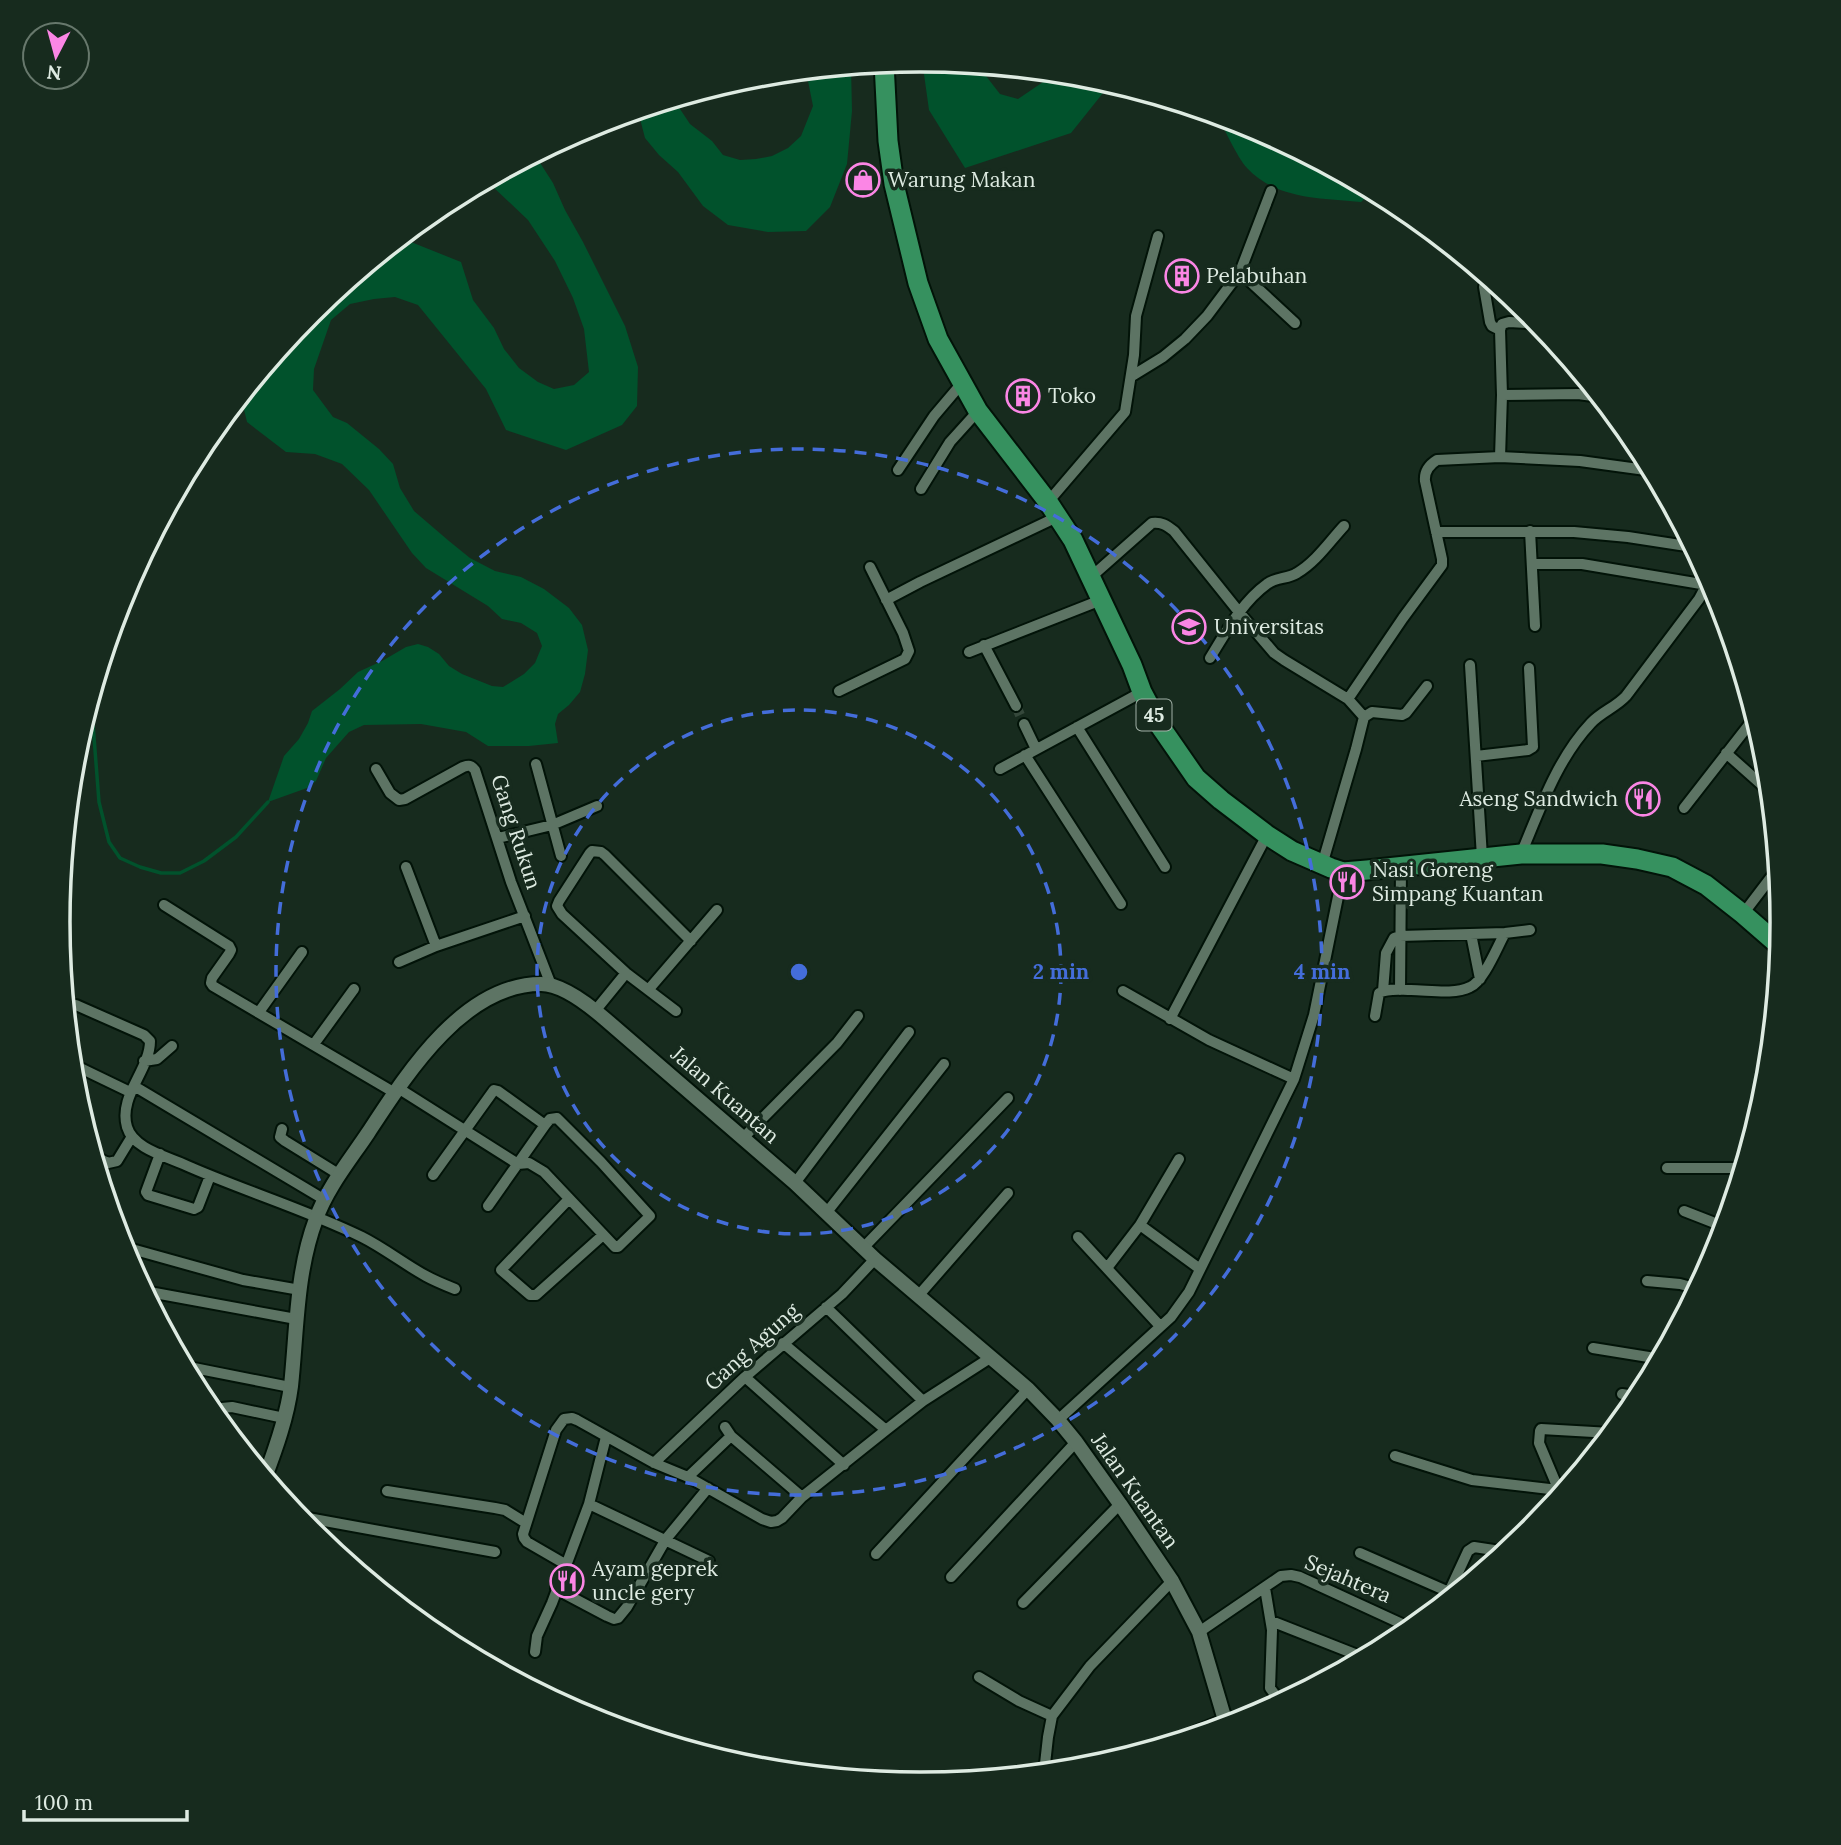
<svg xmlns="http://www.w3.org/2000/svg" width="1841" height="1845" font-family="Lora,serif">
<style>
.water{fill:#01522c}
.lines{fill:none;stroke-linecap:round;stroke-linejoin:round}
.stream{stroke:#01522c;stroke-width:3.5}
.minor-tunnel{stroke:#35483b;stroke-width:10;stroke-dasharray:10 5;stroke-linecap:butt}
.minor-casing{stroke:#021308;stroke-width:14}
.tertiary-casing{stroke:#021308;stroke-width:18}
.trunk-casing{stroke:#021308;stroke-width:23}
.minor{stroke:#5d7464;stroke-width:10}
.tertiary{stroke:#5d7464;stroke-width:14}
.trunk{stroke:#36915f;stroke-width:19}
.ring{fill:none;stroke:#446dda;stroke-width:3.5;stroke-dasharray:12 9}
.labels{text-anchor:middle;stroke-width:7;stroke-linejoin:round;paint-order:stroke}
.shield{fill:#172b1e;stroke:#a2b1a7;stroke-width:2}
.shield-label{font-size:19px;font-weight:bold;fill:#deebe2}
.poi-label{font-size:21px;fill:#deebe2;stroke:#172b1e;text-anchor:start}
.street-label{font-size:21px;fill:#deebe2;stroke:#172b1e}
.rim{fill:none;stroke:#deebe2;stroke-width:3.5}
.centre{fill:#446dda;stroke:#172b1e;stroke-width:3.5}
.ring-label{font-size:21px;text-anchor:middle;font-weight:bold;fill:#446dda;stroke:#172b1e;stroke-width:7;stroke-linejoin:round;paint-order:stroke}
</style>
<rect width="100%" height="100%" fill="#172b1e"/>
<path class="water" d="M922,60L982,66L986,76L1000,94L1018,99L1046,80L1048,72L1089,76L1111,83L1071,133L965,168L929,110Z
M851,67L852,111L847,164L830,207L806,231L768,232L728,225L703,206L678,172L659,155L645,138L638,111L674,100L690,124L712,141L723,155L740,160L756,159L772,156L788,148L801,136L813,106L806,71Z
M1217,115L1251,126L1373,191L1361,202C1321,198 1277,200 1247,168C1237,157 1225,130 1217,115Z
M535,155L553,183L565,210L583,242L625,326L638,367L637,406L622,425L566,450L506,430L486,389L418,305L395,297L374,299L350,304L331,320L314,369L313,390L333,417L347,423L379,449L393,464L400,488L414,511L449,541L470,558L495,571L521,577L544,589L569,608L582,625L588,650L585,674L580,692L569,705L558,714L555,724L558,743L529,746H488L466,732L421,724L364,725L349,732L326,758L316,781L307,788L268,802L284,756L299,739L308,723L312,711L340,689L358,672L382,661L406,647L418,644L428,647L439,654L449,666L462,674L492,686L503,687L524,674L535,663L542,646L537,633L521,623L502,619L488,606L426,568L412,553L369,490L342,464L315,454L286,452L247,422L241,397L311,312L401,238L461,262L473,300L494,328L504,349L519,368L538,382L554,389L574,385L589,372L584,329L573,298L555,261L528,220L491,185L488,180Z"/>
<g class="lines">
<path class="stream" d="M91,698L99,802L109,842L120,858L140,867L161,873H180L204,861L236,837L268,802"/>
<path class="minor-tunnel" d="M1016,706L1024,724"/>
<defs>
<path id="minor" d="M1240,272L1295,323
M1484,287L1490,322L1492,326L1500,330
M1132,376L1163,357L1185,339L1207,316L1240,272L1271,191
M1502,395L1578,394L1600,397
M1500,457L1502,395L1500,330L1502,324L1509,322L1540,324
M898,470L934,416L962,383
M921,489L950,442L978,411
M1048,502L1125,412L1134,355L1136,316L1158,236
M1530,531L1535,626
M1436,532H1574L1628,537L1693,547
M1532,564H1582L1707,585
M1091,577L1152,523C1162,522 1166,525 1174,531L1239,612L1274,653L1284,660L1348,699L1364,717L1356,749L1322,865
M886,600L920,582L1057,517
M984,645L1016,706
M969,652L1101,600
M1210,658C1226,632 1242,602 1267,584C1276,577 1288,579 1297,573C1316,562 1330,541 1344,526
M1470,665L1482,857
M839,691L905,659L909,651L903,633L870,567
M1348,699L1403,618L1442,565V559L1425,481C1424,471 1429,465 1437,460L1500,457L1580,461L1653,471
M1364,717L1372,712L1402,715L1406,713L1427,686
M1024,724L1036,749
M1077,727L1165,867
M1726,753L1771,793
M1025,755L1121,904
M1476,756L1528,750L1533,747L1529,668
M536,764L561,856
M376,769L390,793L399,800L405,799L463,767C469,765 471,765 475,770L511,882L551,985
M1000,769L1142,692
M1684,808L1755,717
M498,838L552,825L597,806
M1521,854C1540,809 1557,759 1591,723C1601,712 1616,707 1626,696L1699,599L1710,578
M406,867L436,946
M164,905L229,946L231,950L229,954L212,978L211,983L213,986L395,1093
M1743,914L1778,868
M1471,934L1480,979
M399,962L436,946L525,916
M649,989L717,910
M1400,990L1401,867
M1123,991L1209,1040L1294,1079
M1383,991L1386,953L1394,938L1400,936L1505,933L1530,930
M76,1005L144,1035L150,1041C150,1070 118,1096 127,1127C133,1148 165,1156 183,1164C241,1190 305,1209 362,1237C384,1248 404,1264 426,1276C435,1281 445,1285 455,1289
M595,1011L626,973
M676,1011L626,973L562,914L557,906L559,901L590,853L592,851L601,852L605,855L691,941
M259,1012L302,952
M1375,1016L1379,993C1388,988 1400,990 1411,990C1428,990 1454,995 1470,987C1484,981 1497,947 1505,933
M1170,1019L1267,835
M314,1044L354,989
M144,1061L157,1059L172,1046
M72,1064L130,1092
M134,1086L325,1200
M398,1088L518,1164
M282,1129L280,1137L285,1141L340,1175
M743,1138L837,1043L858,1016
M160,1154L146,1192L148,1195L194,1209L198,1207L210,1176
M94,1156L108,1163L117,1161L131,1138
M1667,1168H1743
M433,1175L494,1090L498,1091L545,1125
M795,1183L909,1032
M569,1199L501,1270L530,1295H536L603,1235
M488,1206L545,1125L550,1119L557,1118L601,1162L650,1216L618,1247H615L544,1172L529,1163L518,1164
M1684,1211L1725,1227
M827,1212L944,1064
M1140,1225L1200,1269
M1078,1237L1160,1326
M121,1246L243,1280L300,1290
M864,1247L1008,1098
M1107,1268L1140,1225L1179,1159
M1647,1281L1680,1284L1698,1289
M144,1291L296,1319
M919,1295L1008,1193
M826,1307L923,1401
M783,1343L886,1430
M1593,1348L1661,1359
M184,1366L290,1387
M745,1377L844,1465
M1622,1394L1640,1397
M213,1414L222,1408L232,1407L284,1418
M1058,1420L1171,1317L1189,1292L1294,1079L1314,1015L1343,872
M725,1427L731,1436L802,1497
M1395,1456L1472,1480L1558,1490
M654,1463L745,1377L842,1294L875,1259
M688,1477L731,1436
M387,1491L495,1508L505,1510L526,1523
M1560,1493L1539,1443L1540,1431L1541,1429L1611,1433
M589,1504L709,1561
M297,1516L495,1552
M1360,1553L1449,1592
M876,1554L1028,1389
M565,1564L527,1542L524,1538L523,1534L556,1430L564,1419L572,1418L577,1420L654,1463L688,1477L762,1519L771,1522L777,1521L782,1518L802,1497L886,1430L923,1401L990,1358
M951,1577L1076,1442
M1265,1588L1272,1630L1270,1688L1276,1696L1288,1699
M556,1589L607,1616L614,1619L618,1618L627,1607L666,1539L708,1488
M1023,1603L1120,1504
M1443,1605L1468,1551L1474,1547L1507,1552
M1271,1621L1365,1658
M1199,1632L1281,1576L1291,1575L1300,1577L1413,1629
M535,1652L537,1636L552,1603L589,1504L606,1437
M979,1677L1019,1701L1052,1716
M1147,1751L1225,1719
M1044,1773L1048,1737L1052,1716L1090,1666L1172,1581"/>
<path id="tertiary" d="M265,1477C276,1448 287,1417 291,1386C297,1330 296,1272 316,1219C327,1188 350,1160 368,1133C406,1075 463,984 541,984C562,984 590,1006 605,1019L795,1183L875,1259L1028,1389L1058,1420L1076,1442L1120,1504L1172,1581L1199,1632L1227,1727"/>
<path id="trunk" d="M884,63L888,141L894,184L918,283L938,339L978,411L1048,502L1073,540L1132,665L1142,692L1160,726L1196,778L1221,800L1267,835L1292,851L1331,868L1343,872L1367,870L1521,854H1602L1637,859L1672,867L1706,885L1743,914L1781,947"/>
</defs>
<use href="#minor" class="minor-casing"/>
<use href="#tertiary" class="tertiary-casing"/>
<use href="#trunk" class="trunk-casing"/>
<use href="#minor" class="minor"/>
<use href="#tertiary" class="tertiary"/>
<use href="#trunk" class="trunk"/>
</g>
<g class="ring">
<circle cx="799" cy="972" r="262"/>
<circle cx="799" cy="972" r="523"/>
</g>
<defs>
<symbol id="shop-ring" viewBox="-11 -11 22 22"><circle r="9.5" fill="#172b1e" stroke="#fb86e5" stroke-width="1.5"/><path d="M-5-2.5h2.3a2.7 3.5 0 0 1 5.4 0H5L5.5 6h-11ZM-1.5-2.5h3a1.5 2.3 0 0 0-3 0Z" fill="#fb86e5"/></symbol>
<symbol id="building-ring" viewBox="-11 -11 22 22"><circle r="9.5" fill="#172b1e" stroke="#fb86e5" stroke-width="1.5"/><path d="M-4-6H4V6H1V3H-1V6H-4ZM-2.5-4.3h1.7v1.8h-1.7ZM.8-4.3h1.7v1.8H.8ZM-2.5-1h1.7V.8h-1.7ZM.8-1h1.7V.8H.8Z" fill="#fb86e5"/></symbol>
<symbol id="university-ring" viewBox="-11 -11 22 22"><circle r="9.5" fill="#172b1e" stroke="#fb86e5" stroke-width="1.5"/><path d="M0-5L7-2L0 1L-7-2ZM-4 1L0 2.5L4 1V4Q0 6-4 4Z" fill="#fb86e5"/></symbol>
<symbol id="restaurant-ring" viewBox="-11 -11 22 22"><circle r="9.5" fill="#172b1e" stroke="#fb86e5" stroke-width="1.5"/><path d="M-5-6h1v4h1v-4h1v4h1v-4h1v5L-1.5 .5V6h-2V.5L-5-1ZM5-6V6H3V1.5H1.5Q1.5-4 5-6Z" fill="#fb86e5"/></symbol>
</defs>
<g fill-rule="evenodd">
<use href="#shop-ring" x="844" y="161" width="38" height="38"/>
<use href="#building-ring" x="1163" y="257" width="38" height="38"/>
<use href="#building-ring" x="1004" y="377" width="38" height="38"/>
<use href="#university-ring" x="1170" y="608" width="38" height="38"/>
<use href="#restaurant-ring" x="1624" y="780" width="38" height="38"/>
<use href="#restaurant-ring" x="1328" y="863" width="38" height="38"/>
<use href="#restaurant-ring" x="548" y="1562" width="38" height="38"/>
</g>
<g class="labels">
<rect class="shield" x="1136.5" y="699.5" width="35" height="31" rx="5"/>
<g class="shield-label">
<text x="1154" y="722">45</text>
</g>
<g class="poi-label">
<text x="888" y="187">Warung Makan</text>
<text x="1206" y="283">Pelabuhan</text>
<text x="1048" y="403">Toko</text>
<text x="1214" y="634">Universitas</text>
<text x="1618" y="806" text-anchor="end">Aseng Sandwich</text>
<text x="1372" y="877">Nasi Goreng<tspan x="1372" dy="24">Simpang Kuantan</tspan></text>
<text x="592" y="1576">Ayam geprek<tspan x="592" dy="24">uncle gery</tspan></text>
</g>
<g class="street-label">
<text transform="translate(516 832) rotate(72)" y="7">Gang Rukun</text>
<text transform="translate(725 1095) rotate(41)" y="7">Jalan Kuantan</text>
<text transform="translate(752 1347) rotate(-42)" y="7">Gang Agung</text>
<text transform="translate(1135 1491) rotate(55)" y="7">Jalan Kuantan</text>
<text transform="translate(1348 1579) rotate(23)" y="7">Sejahtera</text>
</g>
</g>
<path d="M0 0H1841V1845H0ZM70 922a850 850 0 1 1 1700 0a850 850 0 1 1-1700 0Z" fill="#172b1e" fill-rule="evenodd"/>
<path class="rim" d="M70 922a850 850 0 1 1 1700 0a850 850 0 1 1-1700 0Z"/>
<circle cx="799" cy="972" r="10" class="centre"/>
<g class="ring-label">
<text x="1061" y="979">2 min</text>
<text x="1322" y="979">4 min</text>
</g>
<g transform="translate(56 56) rotate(186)"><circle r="33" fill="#172b1e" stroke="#67786c" stroke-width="2"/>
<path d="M0-5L12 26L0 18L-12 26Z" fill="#fb86e5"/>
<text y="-10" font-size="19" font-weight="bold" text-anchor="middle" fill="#deebe2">N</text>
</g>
<path d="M24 1810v10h163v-10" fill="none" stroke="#deebe2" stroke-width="3.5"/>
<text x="35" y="1810" font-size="21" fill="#deebe2" stroke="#172b1e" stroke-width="5" paint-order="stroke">100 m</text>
</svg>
